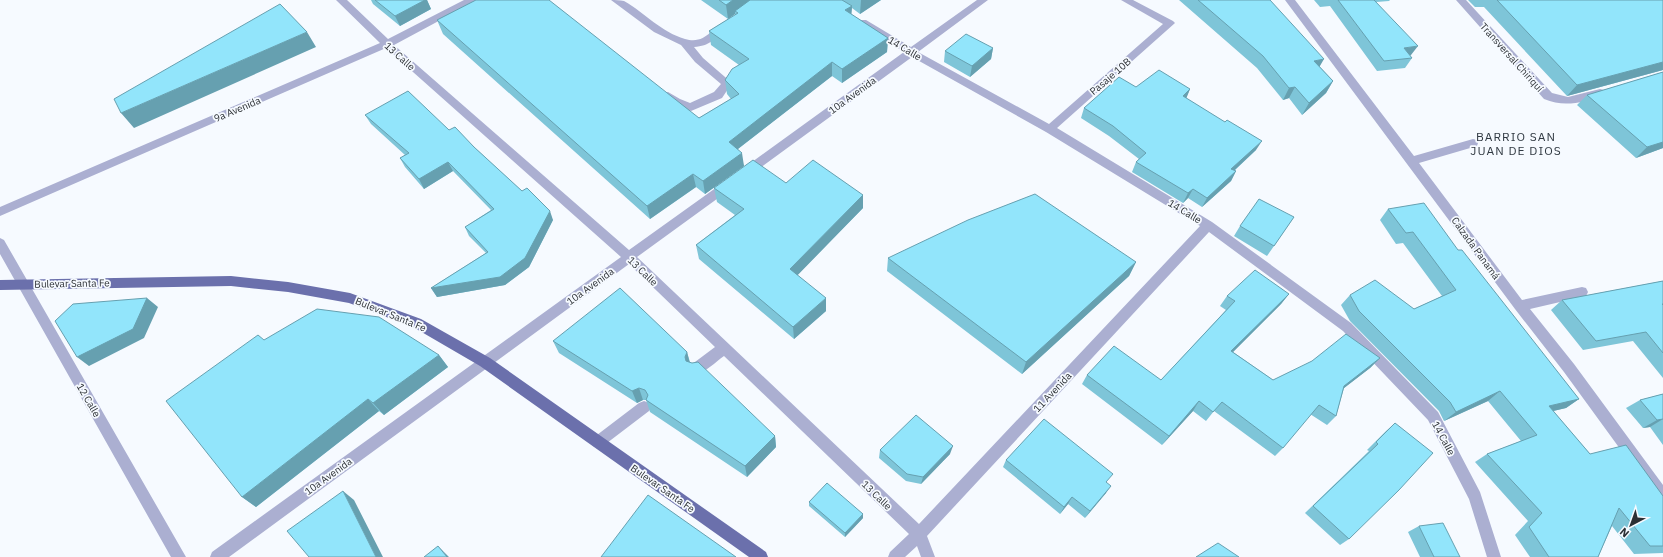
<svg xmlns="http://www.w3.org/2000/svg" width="1663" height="557" font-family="'IBM Plex Sans',sans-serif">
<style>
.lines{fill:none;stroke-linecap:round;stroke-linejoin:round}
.minor{fill:#abafd1;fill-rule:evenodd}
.major{fill:#6b70ac;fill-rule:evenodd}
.wall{fill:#7ec5d8}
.shaded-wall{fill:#66a0b0}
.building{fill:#92e5fb;stroke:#66a0b0}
.labels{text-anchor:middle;stroke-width:3.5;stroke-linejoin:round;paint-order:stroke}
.street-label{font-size:10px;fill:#2b2f34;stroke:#f6faff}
.quarter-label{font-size:12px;letter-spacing:1px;fill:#303942;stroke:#f6faff}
</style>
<rect width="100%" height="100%" fill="#f6faff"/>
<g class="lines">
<path class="minor" d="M336,0H347L388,39L464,0H476L474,2L394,45L629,250L724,182L728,181L732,182L734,185L732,188L637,257L919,524L1200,226L1046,132L912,57L749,176L745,177L741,176L739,173L741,170L904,52L860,24L858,22L860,20H866L911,47L977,0H988L918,52L1049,124L1163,24L1121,0H1133L1173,21L1175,23L1057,128L1212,222L1351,323L1438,412L1480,492L1501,557H1487L1469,499L1428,420L1343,331L1209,232L927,536L935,557H921L917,546L905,557H888L890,552L909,534L724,356C715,362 702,377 691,373L690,369L691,365L715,347L629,264L229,557H210L212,552L621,257L386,48L0,216V207L380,43Z
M611,0C615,0 620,0 624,1C645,13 661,32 685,39C708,46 713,22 726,26L728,28L726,30C714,39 710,46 694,47L703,58L732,83L722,98L691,111C681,108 669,105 663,96L664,93L668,92L680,99L690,103L714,92L721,84L695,62L681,45L654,32Z
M1285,0H1295L1414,156L1473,139L1477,140L1478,143L1477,146L1419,163L1522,300L1582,287L1586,288L1588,292L1586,296L1530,309L1574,364L1663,485V503L1658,501L1564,372L1515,309Z
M1456,0H1466L1552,93L1568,97L1600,89L1604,90L1605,93L1604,96C1583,102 1565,108 1544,99Z
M0,238L4,240L186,557H171L0,254Z
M644,401L649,403L651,407L649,411L603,446L598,448L593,446L591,442L593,438L639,403Z"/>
<path class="major" d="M231,276L288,282L350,293L421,319L490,358L766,552L768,557H749L480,366L413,327L349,303L288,292L231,286L0,290V280Z"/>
</g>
<path class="wall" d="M371,0H427L431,9L400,26L373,4Z
M701,0H881L860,14L852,8L851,14L888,38L887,52L842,83L832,76L738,149L744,166L705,194L696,187L650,219L443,34L437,20L699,118L731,99L727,94L725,80L739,65L711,45L709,31L735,15V14L728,19Z
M1179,0H1270L1320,67L1333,81L1326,93L1302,115L1289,98L1283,100L1257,68Z
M1314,0H1390L1389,1L1376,2L1411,55L1410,56L1412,58L1405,68L1377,71L1330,6L1320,7Z
M1468,0H1663V70L1567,96L1484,7H1475Z
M993,48L991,59L970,77L944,62L945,51Z
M1663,72V148L1636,158L1577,105L1587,95Z
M1136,87L1190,89L1186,98L1256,150L1234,171H1236L1231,181L1202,207L1188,198L1183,203L1132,172L1136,162L1139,159L1109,136L1081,118L1084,108Z
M365,115L449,130L474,147L553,220L529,267L505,285L437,297L431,288L486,253L469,236L465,227L491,210L453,171L424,189L405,167L400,158L405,155L371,124Z
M786,183L863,195V208L797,275L826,311L794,339L699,259L696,245L735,215L717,202L714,188Z
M1388,209L1458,250L1579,399L1566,408L1553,411L1590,454L1663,496V553L1634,554L1612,526L1598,557H1530L1515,535L1528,521L1475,462L1487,454L1521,441L1488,401L1444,421L1439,411L1350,321L1341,305L1350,295L1414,309L1442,296L1403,243L1396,244L1380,220Z
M1294,217L1267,256L1234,236L1240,226Z
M888,258L1136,262L1129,276L1022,374L887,271Z
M1663,281V378L1633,341L1583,350L1551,310L1562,300Z
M1289,294L1281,304L1233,352L1273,380L1380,358L1370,368L1344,388L1336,416L1327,425L1310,414L1283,448L1275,456L1214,411L1206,421L1193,411L1162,445L1082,384L1087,375L1161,380L1226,310L1220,306L1227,296Z
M264,340L439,355L448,367L384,415L379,411L256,507L242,497Z
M553,341L687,352L690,362L775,436L776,447L747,477L650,412L646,400H643L637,403L559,353Z
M1663,394V445L1650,427L1643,428L1626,408L1640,400Z
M1395,423L1349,539L1340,545L1305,513L1369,451L1367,450L1386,431Z
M880,450L950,454L921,484L906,481L879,458Z
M1006,460L1107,483L1106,493L1085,518L1068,504L1060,514L1003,467Z
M809,502L863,518L845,537L809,506Z
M1419,526L1460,557H1420L1408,532Z"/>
<path class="shaded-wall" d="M425,0H427L431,9L400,26L395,16Z
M733,0H754L735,11V14L728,19L726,5Z
M861,0H881L860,14Z
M852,6L851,20L845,10Z
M307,32L316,47L134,128L121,113Z
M888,38L887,52L842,83V69Z
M1418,46L1411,55L1398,58L1404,48Z
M993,48L991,59L970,77L972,66Z
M1324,59L1317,71L1314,61Z
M832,62V76L730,155L729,142Z
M1663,62V70L1567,96L1577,85Z
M1333,81L1326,93L1302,115L1309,103Z
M1295,87L1289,98L1283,100L1289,88Z
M1190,89L1186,99L1183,96Z
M1262,141L1256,150L1226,178L1231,169Z
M1663,142V148L1636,158L1647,147Z
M742,153L744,166L705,194L703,181Z
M448,162L453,171L424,189L419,179Z
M1236,171L1231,181L1202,207L1207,198Z
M693,174L696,187L650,219L647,206Z
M1193,189L1188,198L1183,203L1188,193Z
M863,195V208L791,282L790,269Z
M550,211L553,220L529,267L505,285L437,297L431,288L500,277Z
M1136,262L1129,276L1022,374L1026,362Z
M1289,294L1281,304L1224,361L1231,351Z
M147,298L158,307L144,338L89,366L77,357Z
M826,298V311L794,339L793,327Z
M687,352L690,364V373L685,357Z
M439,355L448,367L384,415L373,403Z
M1380,358L1370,368L1335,395L1344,386Z
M639,388L643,400L637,403L632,391Z
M1500,391L1488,401L1444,421L1456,412Z
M368,399L379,411L256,507L242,497Z
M1579,399L1566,408L1536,415L1549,406Z
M1199,401L1193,411L1162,445L1169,436Z
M1663,419L1650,427L1643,428L1657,420Z
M775,436L776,447L747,477L745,466Z
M953,446L950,454L921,484L923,477Z
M1111,486L1106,493L1085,518L1090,511Z
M343,491L354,500L383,557H376Z
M1072,497L1068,504L1060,514L1064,507Z
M863,514V518L845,537V533Z
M438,546L449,557H447Z"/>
<path class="building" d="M375,0H425L395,16Z
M476,0H549L699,118L739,94L725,80L732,69L749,59L709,31L738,13L735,11L750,0H842L852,6L845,10L888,38L842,69L832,62L729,142L742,153L703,181L693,174L647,206L437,20Z
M719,0H733L726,5Z
M1198,0H1270L1324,59L1314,61L1333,81L1309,103L1295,87L1289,88L1263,56Z
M1338,0H1374L1418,46L1404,48L1412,58L1384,61Z
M1497,0H1663V62L1577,85Z
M280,4L307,32L121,113L114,99Z
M966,34L993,48L972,66L945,51Z
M1159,70L1190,89L1183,96L1225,122L1227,120L1262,141L1231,169L1236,171L1207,198L1193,189L1188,193L1136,162L1146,153L1113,126L1084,108L1119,77L1136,87Z
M1663,72V142L1647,147L1587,95Z
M408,91L449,130L455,127L474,147L522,191L527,188L550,211L525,258L500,277L431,288L488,252L465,227L494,209L448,162L419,179L400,158L409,153L365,115Z
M753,160L786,183L813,160L863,195L790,269L826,298L793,327L696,245L744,209L714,188Z
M1035,194L1136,262L1026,362L888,258L968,220Z
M1259,199L1294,217L1274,246L1240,226Z
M1424,203L1458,250H1462L1579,399L1549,406L1590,454L1626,445L1663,496V546H1650L1619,508L1598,557H1549L1529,527L1542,513L1487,454L1537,435L1500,391L1456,412L1450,402L1359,311L1350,295L1375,280L1414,309L1456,290L1413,232L1406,233L1388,209Z
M1255,270L1289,294L1231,351L1273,380L1312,361L1346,334L1380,358L1344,386L1336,416L1319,405L1283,448L1222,402L1213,412L1199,401L1169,436L1087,375L1114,346L1161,380L1235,301L1227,296Z
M1663,281V304H1662L1663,305V353L1646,332L1596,341L1562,300Z
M620,288L687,352L685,357L686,361L692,363L698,362L775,436L745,466L646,400L648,395L645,390L639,388L632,391L553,341Z
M147,298L133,329L77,357L55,321L73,304Z
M317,309L379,317L439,355L373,403L368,399L242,497L166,401L258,335L264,340Z
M1663,394V419L1657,420L1640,400Z
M916,415L953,446L923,477L907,474L880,450Z
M1044,419L1113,474L1106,482L1111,486L1090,511L1072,497L1064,507L1006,460Z
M1395,423L1433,453L1399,490L1349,539L1313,506L1378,444L1376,442Z
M827,483L863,514L845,533L809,502Z
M343,491L376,557H309L287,531Z
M648,495L736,557H601Z
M1443,523L1460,557H1434L1419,526Z
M1218,543L1239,557H1196Z
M438,546L447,557H424Z"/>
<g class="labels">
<g class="street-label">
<text transform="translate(905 48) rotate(31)" y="4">14 Calle</text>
<text transform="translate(400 56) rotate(42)" y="4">13 Calle</text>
<text transform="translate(1512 57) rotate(48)" y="4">Transversal Chiriquí</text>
<text transform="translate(1110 76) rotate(-41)" y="4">Pasaje 10B</text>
<text transform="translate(852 95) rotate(-36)" y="4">10a Avenida</text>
<text transform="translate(237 109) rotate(-23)" y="4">9a Avenida</text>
<text transform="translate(1185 211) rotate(31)" y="4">14 Calle</text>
<text transform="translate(1476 248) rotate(54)" y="4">Calzada Panamá</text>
<text transform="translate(643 271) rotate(44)" y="4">13 Calle</text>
<text transform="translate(72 283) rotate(-1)" y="4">Bulevar Santa Fe</text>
<text transform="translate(590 286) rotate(-36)" y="4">10a Avenida</text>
<text transform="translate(391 314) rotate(22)" y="4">Bulevar Santa Fe</text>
<text transform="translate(1052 392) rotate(-47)" y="4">11 Avenida</text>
<text transform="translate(89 400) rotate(60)" y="4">12 Calle</text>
<text transform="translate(1444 438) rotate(62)" y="4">14 Calle</text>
<text transform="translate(328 476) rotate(-36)" y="4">10a Avenida</text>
<text transform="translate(663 488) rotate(35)" y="4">Bulevar Santa Fe</text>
<text transform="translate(877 495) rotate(44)" y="4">13 Calle</text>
</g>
<g class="quarter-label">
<text x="1516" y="141">BARRIO SAN<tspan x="1516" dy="14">JUAN DE DIOS</tspan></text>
</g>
</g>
<g transform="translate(1631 525) rotate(221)" stroke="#f6faff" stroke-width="3" paint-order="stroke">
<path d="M0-3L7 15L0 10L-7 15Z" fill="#2b2f34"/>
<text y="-6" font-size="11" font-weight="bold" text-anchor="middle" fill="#2b2f34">N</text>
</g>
</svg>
